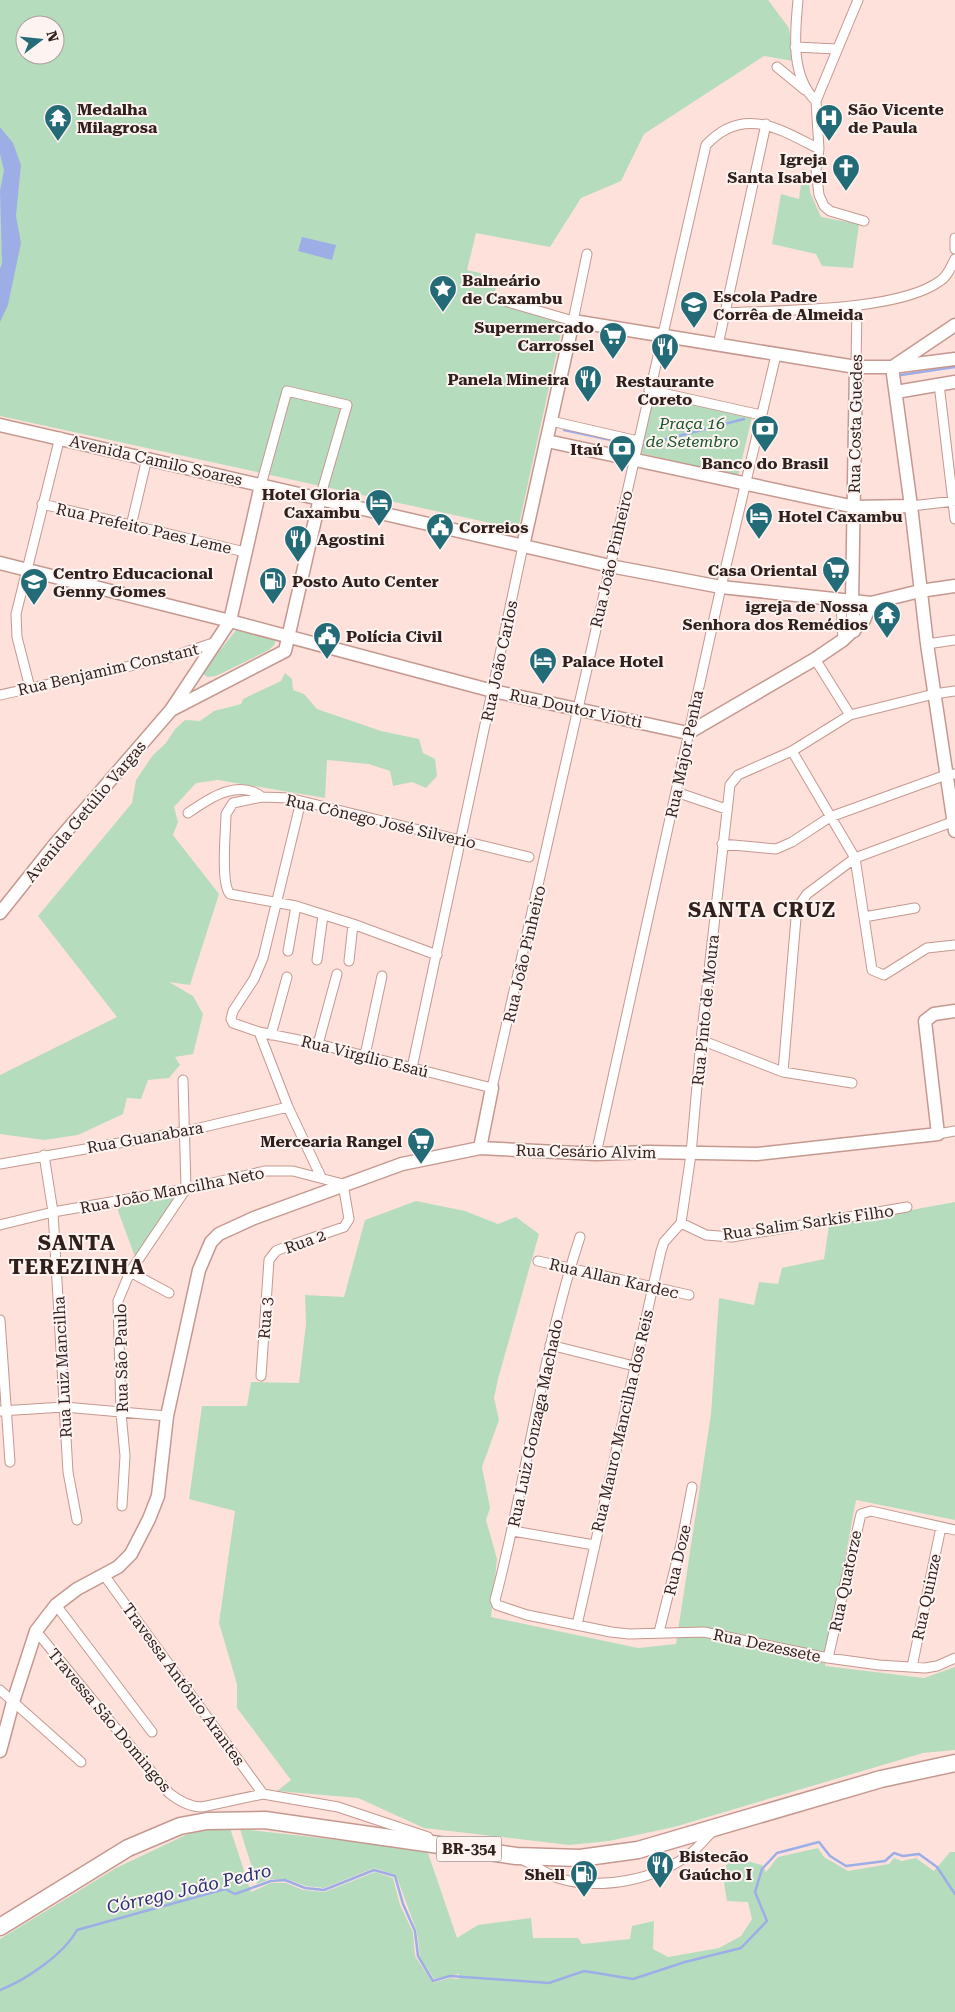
<svg xmlns="http://www.w3.org/2000/svg" width="955" height="2012" font-family="'Roboto Serif',serif">
<style>
.green{fill:#b6dcbe;fill-rule:evenodd}
.water{fill:#9daee7}
.lines{fill:none;stroke-linecap:round;stroke-linejoin:round}
.stream{stroke:#9daee7;stroke-width:2.5}
.street-casing{stroke:#c5988f;stroke-width:11}
.secondary-casing{stroke:#c5988f;stroke-width:15}
.highway-casing{stroke:#c5988f;stroke-width:19}
.street{stroke:#fff;stroke-width:9}
.secondary{stroke:#fff;stroke-width:12}
.highway{stroke:#fff;stroke-width:16}
.labels{text-anchor:middle;stroke-width:4;stroke-linejoin:round;paint-order:stroke}
.shield{fill:#fdf3f1;stroke:#6e5f5c;stroke-width:1}
.shield-label{font-size:15px;font-weight:bold;fill:#311f1c}
.poi-label{font-size:16px;font-weight:bold;fill:#311f1c;stroke:#fdf3f1;text-anchor:start}
.park-label{font-size:16px;font-style:italic;fill:#18552d;stroke:#fdf3f1}
.street-label{font-size:16px;fill:#311f1c;stroke:#fdf3f1}
.water-label{font-size:18px;font-style:italic;fill:#263275;stroke:#fdf3f1}
.district-label{font-size:21px;font-weight:bold;letter-spacing:1px;fill:#311f1c;stroke:#fdf3f1}
</style>
<rect width="100%" height="100%" fill="#fee1db"/>
<path class="green" d="M0,0H768L789,28L793,61L764,56L644,134L621,181L581,198L550,247L476,233L467,270L498,277L493,301L564,319L518,529L0,416ZM25,25H55V55H25Z
M803,169L808,171L810,192L821,217L859,224L853,268L822,266L816,254L772,244L781,194L799,199Z
M653,390L753,413L738,476L636,452Z
M236,630L271,637L275,640V644L269,650L216,676L207,677L202,673Z
M285,673L292,679L293,690L304,694L317,709L381,731L419,739L423,753L435,759L437,776L426,788L412,782L393,786L390,771L369,764L327,760L325,798L218,780L196,783L174,807L178,822L173,835L219,894L190,985L169,982L193,996L203,1014L193,1054L175,1057L180,1065L169,1078L148,1080L141,1099L127,1098L123,1114L78,1135L44,1140L0,1134V1075L117,1017L38,916L132,803L136,780L153,755L166,743L175,729L185,720L200,721L214,711L241,704L243,699L281,681Z
M179,1193L135,1257L117,1208Z
M416,1201L465,1211L498,1224L516,1217L539,1234L498,1379L494,1398L499,1420L482,1467L490,1508L486,1520L497,1559L491,1617L638,1648L676,1644L711,1414L719,1298L754,1305L759,1282L778,1284L782,1268L824,1259L829,1225L955,1202V1520L856,1500L825,1666L924,1678L955,1667V1750L923,1753L674,1827L609,1841L569,1845L424,1828L358,1798L277,1791L291,1780L237,1708V1684L219,1623L235,1511L189,1499L202,1406H247L251,1382L299,1383L306,1324L305,1295L344,1297L365,1220Z
M230,1828L251,1892L271,1883H286L303,1890L325,1892L375,1872L393,1878L400,1905L413,1932L415,1956L433,1983L450,1978L459,1979V1974L434,1979L420,1957L417,1932L396,1875L374,1868L324,1888L306,1886L287,1879H270L257,1884L240,1829L427,1850L457,1938L478,1925L531,1918L533,1938H578L582,1944L630,1939L632,1926L654,1921L653,1949L668,1957L719,1948L741,1936L752,1919L748,1902L727,1901L724,1883L726,1865L736,1858L762,1865L766,1872L778,1857L818,1848L824,1857L848,1871L889,1864L894,1858L902,1861L916,1858L934,1871L950,1852H955V2012H0V1939L116,1868L192,1832Z"/>
<path class="water" d="M0,127L13,143L21,165L16,216L21,243L8,305L0,322V269L2,263L0,191L4,170L0,154Z
M302,237L336,245L332,260L298,251Z"/>
<g class="lines">
<path class="stream" d="M901,375L955,367
M564,430L625,443
M644,445L744,419
M0,1990C26,1980 64,1954 77,1930L225,1889L235,1894L271,1881L285,1880L305,1888L324,1890L374,1870L395,1876L403,1904L415,1931L418,1956L433,1981L450,1976L549,1983L584,1971L633,1979L685,1962L741,1948L767,1921L755,1892L762,1869L777,1853L819,1842L830,1856L846,1866L885,1861L894,1853L903,1856L919,1854L937,1867L955,1894"/>
<defs>
<path id="street" d="M798,0C795,33 790,76 816,101
M858,0L816,101L819,149L816,169L819,195L824,206L830,211L864,221
M795,47L837,49
M777,67L805,90
M955,238V249
M508,302L573,321L587,254
M724,313C777,310 898,312 940,281C947,277 951,267 955,259
M718,345L766,124
M856,367L857,306
M939,384L955,519
M649,390L761,415
M551,421L638,441
M261,485L287,391L347,405L320,498
M42,504L245,552
M911,506L955,501
M131,526L147,458
M841,602L843,640
M927,644L955,640
M815,659L850,715
M30,688L17,637L16,614L60,437
M0,695L171,657L216,642
M792,751L855,858L872,970L884,975L927,948L955,945
M676,792L726,809
M301,801L263,958L254,979L233,1011L231,1019L233,1023L259,1032L318,1044L492,1088C566,775 633,459 706,145C743,105 780,129 819,149
M188,813C208,799 238,778 262,797
M722,844L776,849L792,842L830,817L946,775L955,774
M864,917L915,908
M288,951L296,906
M437,955L353,924L296,906L230,894C220,883 226,831 226,814L233,803L262,797L289,798L529,857
M317,960L323,915
M349,961L353,924
M259,1032L288,1107L321,1177
M271,1035L287,977
M701,1040L783,1072L852,1083
M318,1044L337,974
M365,1055L382,976
M412,1068L523,546
M783,1072L796,918L798,907L807,894L855,858L955,821
M938,1134L955,1131
M596,1154L721,587L776,355
M44,1155L53,1212L68,1472L77,1520
M0,1164L187,1131L288,1107
M681,1223L691,1154L701,1040L730,785L738,775L792,751L850,715L934,694L955,691
M681,1223L706,1235L732,1237L907,1207
M0,1225L53,1212L186,1189L265,1171H293L343,1184L349,1219L344,1227L283,1248L276,1251L269,1260L261,1376
M580,1237C541,1355 527,1480 495,1600L497,1605L527,1615L611,1632L629,1634L704,1632L828,1658L879,1665L925,1668L937,1666L955,1658
M538,1261L689,1295
M130,1272L169,1293
M0,1320L10,1462
M550,1345L634,1366
M0,1411L64,1407L167,1416
M122,1506L125,1456L121,1413L118,1301L130,1272L186,1189L183,1080
M513,1531L594,1545
M104,1575L263,1794
M56,1605L152,1732
M577,1625L661,1251L664,1242L681,1223
M36,1631L169,1793C179,1801 190,1807 202,1807L263,1794L338,1807L428,1837
M659,1632L682,1540L692,1487
M828,1658L861,1514L871,1511L955,1530
M912,1667L941,1527
M0,1690L81,1762
M523,1860C534,1865 546,1874 558,1878C599,1891 657,1880 691,1853C699,1847 705,1838 713,1831"/>
<path id="secondary" d="M894,366L955,325
M892,367L911,506L927,644L955,831
M896,392L955,382
M0,425L610,566L721,587L871,603L920,591L955,586
M547,441L855,507L911,506
M523,546L573,321L856,367H892L955,359
M0,563L230,621L493,691L688,733L815,659L843,640L864,620L871,603
M854,631L852,602L856,367
M173,709L285,651L320,498
M0,913L56,843L171,710L230,621L261,485
M480,1148L492,1088
M0,1751L13,1702L36,1631L56,1605L77,1589L118,1567L131,1554L149,1519L158,1496L167,1416L199,1270L211,1242L219,1234L254,1218L402,1164L480,1148L596,1154L648,1152L757,1154L938,1134L925,1021L934,1014L955,1011"/>
<path id="highway" d="M0,1927L128,1848L180,1826L207,1821L265,1820L516,1856L580,1858L638,1850L881,1779L955,1763"/>
</defs>
<use href="#street" class="street-casing"/>
<use href="#secondary" class="secondary-casing"/>
<use href="#highway" class="highway-casing"/>
<use href="#street" class="street"/>
<use href="#secondary" class="secondary"/>
<use href="#highway" class="highway"/>
</g>
<defs>
<symbol id="temple-pin" viewBox="-11 -11 22 30"><path d="M0 17L-7.5 6A9.5 9.5 0 1 1 7.5 6Z" fill="#236b77" stroke="#fdf3f1"/><path d="M0-6L5-2H3V0L6.5 2.5H4V6H1.5V3h-3V6H-4V2.5H-6.5L-3 0V-2H-5Z" fill="#fff"/></symbol>
<symbol id="hospital-pin" viewBox="-11 -11 22 30"><path d="M0 17L-7.5 6A9.5 9.5 0 1 1 7.5 6Z" fill="#236b77" stroke="#fdf3f1"/><path d="M-5-5h3v3.5h4V-5h3V5h-3V1.5h-4V5h-3Z" fill="#fff"/></symbol>
<symbol id="church-pin" viewBox="-11 -11 22 30"><path d="M0 17L-7.5 6A9.5 9.5 0 1 1 7.5 6Z" fill="#236b77" stroke="#fdf3f1"/><path d="M-1.2-6h2.4v3.5h3.3v2.4h-3.3V6h-2.4V-.1h-3.3v-2.4h3.3Z" fill="#fff"/></symbol>
<symbol id="sight-pin" viewBox="-11 -11 22 30"><path d="M0 17L-7.5 6A9.5 9.5 0 1 1 7.5 6Z" fill="#236b77" stroke="#fdf3f1"/><path d="M0-6L1.8-2.2L6-1.7L2.9 1.2L3.7 5.4L0 3.3L-3.7 5.4L-2.9 1.2L-6-1.7L-1.8-2.2Z" fill="#fff"/></symbol>
<symbol id="school-pin" viewBox="-11 -11 22 30"><path d="M0 17L-7.5 6A9.5 9.5 0 1 1 7.5 6Z" fill="#236b77" stroke="#fdf3f1"/><path d="M0-5L7-2L0 1L-7-2ZM-4 1L0 2.5L4 1V4Q0 6-4 4Z" fill="#fff"/></symbol>
<symbol id="supermarket-pin" viewBox="-11 -11 22 30"><path d="M0 17L-7.5 6A9.5 9.5 0 1 1 7.5 6Z" fill="#236b77" stroke="#fdf3f1"/><path d="M-6-5.5h2.5l.6 2H6L4.5 2H-2.5L-4.4-4H-6ZM-1.5 3.2a1.3 1.3 0 1 0 .1 0ZM3 3.2a1.3 1.3 0 1 0 .1 0Z" fill="#fff"/></symbol>
<symbol id="restaurant-pin" viewBox="-11 -11 22 30"><path d="M0 17L-7.5 6A9.5 9.5 0 1 1 7.5 6Z" fill="#236b77" stroke="#fdf3f1"/><path d="M-5-6h1v4h1v-4h1v4h1v-4h1v5L-1.5 .5V6h-2V.5L-5-1ZM5-6V6H3V1.5H1.5Q1.5-4 5-6Z" fill="#fff"/></symbol>
<symbol id="bank-pin" viewBox="-11 -11 22 30"><path d="M0 17L-7.5 6A9.5 9.5 0 1 1 7.5 6Z" fill="#236b77" stroke="#fdf3f1"/><path d="M-6-4H6V4H-6ZM0-2.3a2.3 2.3 0 1 0 0 4.6a2.3 2.3 0 1 0 0-4.6Z" fill="#fff"/></symbol>
<symbol id="hotel-pin" viewBox="-11 -11 22 30"><path d="M0 17L-7.5 6A9.5 9.5 0 1 1 7.5 6Z" fill="#236b77" stroke="#fdf3f1"/><path d="M-6-4.5h1.5V1H6V5H4.5V3h-9V5H-6ZM-4 0a1.8 1.8 0 1 1 3.6 0ZM.5 0V-2.5h3Q6-2.5 6 0Z" fill="#fff"/></symbol>
<symbol id="civic-pin" viewBox="-11 -11 22 30"><path d="M0 17L-7.5 6A9.5 9.5 0 1 1 7.5 6Z" fill="#236b77" stroke="#fdf3f1"/><path d="M-.6-6.5H3V-4.5H.6V-3L4-1V1h2V6H-6V1h2V-1L-.6-3ZM-1.2 2.5V6h2.4V2.5Z" fill="#fff"/></symbol>
<symbol id="fuel-pin" viewBox="-11 -11 22 30"><path d="M0 17L-7.5 6A9.5 9.5 0 1 1 7.5 6Z" fill="#236b77" stroke="#fdf3f1"/><path d="M-5.5-6h7V0h2V4h1.3V-2.5L3-4.5l.8-.8L6-3V5H2.5V1h-1V6h-7ZM-4.2-4.7v3.2H.2V-4.7Z" fill="#fff"/></symbol>
</defs>
<g fill-rule="evenodd">
<use href="#temple-pin" x="42" y="102" width="32" height="43"/>
<use href="#hospital-pin" x="813" y="102" width="32" height="43"/>
<use href="#church-pin" x="830" y="152" width="32" height="43"/>
<use href="#sight-pin" x="427" y="273" width="32" height="43"/>
<use href="#school-pin" x="678" y="289" width="32" height="43"/>
<use href="#supermarket-pin" x="597" y="320" width="32" height="43"/>
<use href="#restaurant-pin" x="649" y="331" width="32" height="43"/>
<use href="#restaurant-pin" x="572" y="363" width="32" height="43"/>
<use href="#bank-pin" x="749" y="413" width="32" height="43"/>
<use href="#bank-pin" x="606" y="433" width="32" height="43"/>
<use href="#hotel-pin" x="363" y="487" width="32" height="43"/>
<use href="#hotel-pin" x="743" y="500" width="32" height="43"/>
<use href="#civic-pin" x="424" y="511" width="32" height="43"/>
<use href="#restaurant-pin" x="282" y="523" width="32" height="43"/>
<use href="#supermarket-pin" x="820" y="554" width="32" height="43"/>
<use href="#fuel-pin" x="257" y="565" width="32" height="43"/>
<use href="#school-pin" x="18" y="566" width="32" height="43"/>
<use href="#temple-pin" x="871" y="599" width="32" height="43"/>
<use href="#civic-pin" x="311" y="620" width="32" height="43"/>
<use href="#hotel-pin" x="527" y="645" width="32" height="43"/>
<use href="#supermarket-pin" x="405" y="1125" width="32" height="43"/>
<use href="#restaurant-pin" x="644" y="1849" width="32" height="43"/>
<use href="#fuel-pin" x="568" y="1858" width="32" height="43"/>
</g>
<g class="labels">
<rect class="shield" x="436.5" y="1836.5" width="65" height="25" rx="4"/>
<g class="shield-label">
<text x="469" y="1854">BR-354</text>
</g>
<g class="poi-label">
<text x="77" y="115">Medalha<tspan x="77" dy="18">Milagrosa</tspan></text>
<text x="848" y="115">São Vicente<tspan x="848" dy="18">de Paula</tspan></text>
<text x="827" y="165" text-anchor="end">Igreja<tspan x="827" dy="18">Santa Isabel</tspan></text>
<text x="462" y="286">Balneário<tspan x="462" dy="18">de Caxambu</tspan></text>
<text x="713" y="302">Escola Padre<tspan x="713" dy="18">Corrêa de Almeida</tspan></text>
<text x="594" y="333" text-anchor="end">Supermercado<tspan x="594" dy="18">Carrossel</tspan></text>
<text x="569" y="385" text-anchor="end">Panela Mineira</text>
<text x="665" y="387" text-anchor="middle">Restaurante<tspan x="665" dy="18">Coreto</tspan></text>
<text x="603" y="455" text-anchor="end">Itaú</text>
<text x="765" y="469" text-anchor="middle">Banco do Brasil</text>
<text x="360" y="500" text-anchor="end">Hotel Gloria<tspan x="360" dy="18">Caxambu</tspan></text>
<text x="778" y="522">Hotel Caxambu</text>
<text x="459" y="533">Correios</text>
<text x="317" y="545">Agostini</text>
<text x="817" y="576" text-anchor="end">Casa Oriental</text>
<text x="53" y="579">Centro Educacional<tspan x="53" dy="18">Genny Gomes</tspan></text>
<text x="292" y="587">Posto Auto Center</text>
<text x="868" y="612" text-anchor="end">igreja de Nossa<tspan x="868" dy="18">Senhora dos Remédios</tspan></text>
<text x="346" y="642">Polícia Civil</text>
<text x="562" y="667">Palace Hotel</text>
<text x="402" y="1147" text-anchor="end">Mercearia Rangel</text>
<text x="679" y="1862">Bistecão<tspan x="679" dy="18">Gaúcho I</tspan></text>
<text x="565" y="1880" text-anchor="end">Shell</text>
</g>
<g class="park-label">
<text x="692" y="429">Praça 16<tspan x="692" dy="18">de Setembro</tspan></text>
</g>
<g class="street-label">
<text transform="translate(855 424) rotate(-89)" y="6">Rua Costa Guedes</text>
<text transform="translate(156 460) rotate(13)" y="6">Avenida Camilo Soares</text>
<text transform="translate(144 528) rotate(13)" y="6">Rua Prefeito Paes Leme</text>
<text transform="translate(611 559) rotate(-77)" y="6">Rua João Pinheiro</text>
<text transform="translate(499 661) rotate(-78)" y="6">Rua João Carlos</text>
<text transform="translate(108 669) rotate(-13)" y="6">Rua Benjamim Constant</text>
<text transform="translate(576 708) rotate(12)" y="6">Rua Doutor Viotti</text>
<text transform="translate(684 754) rotate(-78)" y="6">Rua Major Penha</text>
<text transform="translate(85 811) rotate(-50)" y="6">Avenida Getúlio Vargas</text>
<text transform="translate(381 821) rotate(13)" y="6">Rua Cônego José Silverio</text>
<text transform="translate(524 954) rotate(-77)" y="6">Rua João Pinheiro</text>
<text transform="translate(705 1010) rotate(-84)" y="6">Rua Pinto de Moura</text>
<text transform="translate(365 1056) rotate(14)" y="6">Rua Virgílio Esaú</text>
<text transform="translate(145 1137) rotate(-10)" y="6">Rua Guanabara</text>
<text transform="translate(586 1151) rotate(1)" y="6">Rua Cesário Alvim</text>
<text transform="translate(172 1190) rotate(-11)" y="6">Rua João Mancilha Neto</text>
<text transform="translate(808 1222) rotate(-8)" y="6">Rua Salim Sarkis Filho</text>
<text transform="translate(305 1241) rotate(-20)" y="6">Rua 2</text>
<text transform="translate(614 1278) rotate(13)" y="6">Rua Allan Kardec</text>
<text transform="translate(265 1318) rotate(-86)" y="6">Rua 3</text>
<text transform="translate(121 1358) rotate(-91)" y="6">Rua São Paulo</text>
<text transform="translate(62 1367) rotate(-93)" y="6">Rua Luiz Mancilha</text>
<text transform="translate(622 1421) rotate(-77)" y="6">Rua Mauro Mancilha dos Reis</text>
<text transform="translate(535 1423) rotate(-78)" y="6">Rua Luiz Gonzaga Machado</text>
<text transform="translate(677 1560) rotate(-77)" y="6">Rua Doze</text>
<text transform="translate(845 1581) rotate(-78)" y="6">Rua Quatorze</text>
<text transform="translate(926 1597) rotate(-78)" y="6">Rua Quinze</text>
<text transform="translate(767 1645) rotate(12)" y="6">Rua Dezessete</text>
<text transform="translate(184 1684) rotate(54)" y="6">Travessa Antônio Arantes</text>
<text transform="translate(110 1720) rotate(50)" y="6">Travessa São Domingos</text>
</g>
<g class="water-label">
<text transform="translate(189 1889) rotate(-13)" y="6">Córrego João Pedro</text>
</g>
<g class="district-label">
<text x="762" y="917">SANTA CRUZ</text>
<text x="77" y="1250">SANTA<tspan x="77" dy="24">TEREZINHA</tspan></text>
</g>
</g>
<g transform="translate(40 40) rotate(74)"><circle r="24" fill="#fdf3f1" stroke="#ab9e9c"/>
<path d="M0-4L9 19L0 12L-9 19Z" fill="#236b77"/>
<text y="-8" font-size="14" font-weight="bold" text-anchor="middle" fill="#311f1c">N</text>
</g>
</svg>
